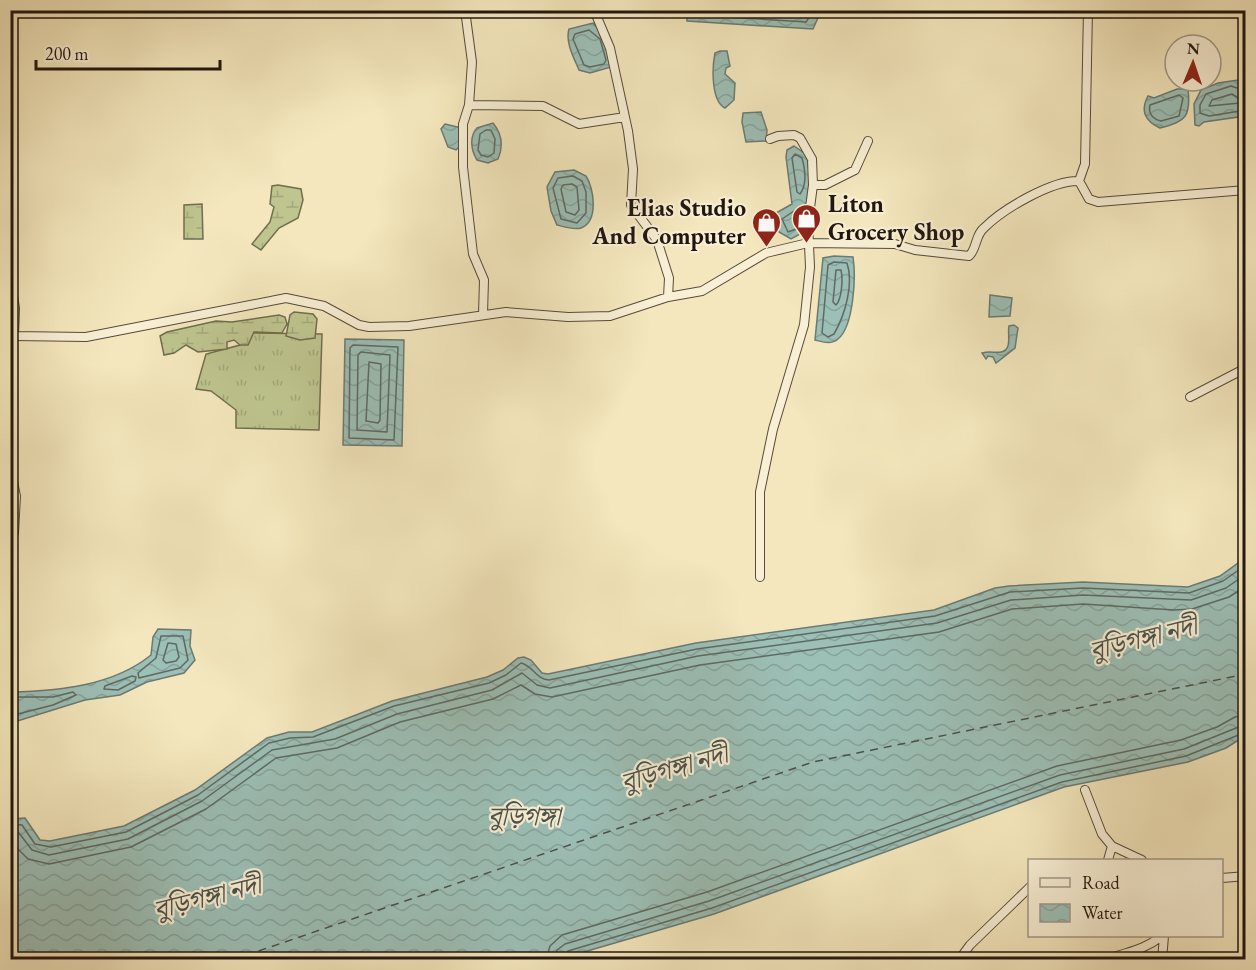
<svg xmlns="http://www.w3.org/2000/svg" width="1256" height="970" font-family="'EB Garamond','Noto Serif Bengali',serif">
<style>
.grass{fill:url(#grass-tufts);stroke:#706e50;stroke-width:1.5}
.wetland{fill:url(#wetland-marsh);stroke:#706e50;stroke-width:1.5}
.water{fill:url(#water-waves);stroke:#6b7b74;stroke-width:1.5}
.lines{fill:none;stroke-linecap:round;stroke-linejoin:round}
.shore{stroke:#5e6a63;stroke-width:1.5}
.ferry{stroke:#4c514a;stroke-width:1.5;stroke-dasharray:8 6;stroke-linecap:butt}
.minor-casing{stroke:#564a3b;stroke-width:10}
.minor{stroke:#f8efd4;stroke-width:8}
.labels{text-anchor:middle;stroke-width:4.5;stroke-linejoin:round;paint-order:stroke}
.poi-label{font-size:24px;font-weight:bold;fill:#211610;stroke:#f8efd4;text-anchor:start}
.water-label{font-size:26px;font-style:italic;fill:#4c514a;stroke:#f8efd4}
</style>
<defs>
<pattern id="grass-tufts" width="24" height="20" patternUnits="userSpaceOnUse" patternTransform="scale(1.5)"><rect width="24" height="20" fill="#bec58f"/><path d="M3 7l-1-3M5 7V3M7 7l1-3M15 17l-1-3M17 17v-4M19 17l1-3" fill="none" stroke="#a3a87a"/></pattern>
<pattern id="wetland-marsh" width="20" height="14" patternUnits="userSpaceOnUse" patternTransform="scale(1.5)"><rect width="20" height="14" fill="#bec58f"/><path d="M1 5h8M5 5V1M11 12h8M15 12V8" fill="none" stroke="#a3a87a"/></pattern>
<pattern id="water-waves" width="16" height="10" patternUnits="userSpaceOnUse" patternTransform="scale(1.5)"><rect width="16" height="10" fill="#9cbfb6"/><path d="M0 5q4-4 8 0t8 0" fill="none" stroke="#86a39b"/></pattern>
</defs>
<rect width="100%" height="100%" fill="#f4e7bd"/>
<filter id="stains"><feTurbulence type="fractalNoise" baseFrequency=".00333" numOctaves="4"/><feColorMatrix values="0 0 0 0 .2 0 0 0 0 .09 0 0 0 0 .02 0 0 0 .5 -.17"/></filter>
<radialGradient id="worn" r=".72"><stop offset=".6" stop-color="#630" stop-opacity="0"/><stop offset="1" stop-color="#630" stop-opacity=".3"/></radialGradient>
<path class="grass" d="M248,333L322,334L319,430L236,428V410L211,391L196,389L206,354L240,345Z"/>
<path class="wetland" d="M278,185L301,189L303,200L298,218L279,228L261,250L252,244L270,222L274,207L270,204L272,186Z
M202,204L203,239H184V205Z
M294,312L313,314L317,319L315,338L300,340L286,336L290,315Z
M279,315L285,317L287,324L282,333L254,332L248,345H240L234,340L227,342V349L198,352L186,345L174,353L164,355L160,336L167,332L216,321L232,322Z"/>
<path class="water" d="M687,11V10L821,11L813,29L687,21Z
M593,23L605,36L611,67L590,73L579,70C574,58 565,42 569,29Z
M720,51H727L730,66L726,68L725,74L735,83L734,100L725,108C711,101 712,68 715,53Z
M1238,80L1245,89V116L1204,122L1199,126L1195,125L1194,104L1201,90L1218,83Z
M1177,89H1188C1191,116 1186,122 1160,128C1145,121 1140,111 1148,96L1154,98Z
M761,112L767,130L766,141L746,142L742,122L743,113Z
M493,123C502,134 504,145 498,159L488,163L477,160C471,150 469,137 477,128Z
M445,124L462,128L460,146L456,150L448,147L441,129Z
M794,146L807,155L810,179L802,233L791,239L779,232L775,219L776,213L792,204L786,157L787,150Z
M574,170L586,176C594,188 599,221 581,228C574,230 565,227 557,225L551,211L547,187L555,172Z
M834,256L853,257C856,276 854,326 838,339C831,345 823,342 815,340L823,258Z
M990,295L1012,298L1010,316L989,317Z
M1014,325L1018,328L1015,348L996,363L993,357L988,356L986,359L982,353C989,351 995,353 1001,352C1013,350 1007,333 1009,326Z
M345,339L404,340L402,446L343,445Z
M1245,558V736L1226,748L1188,762L1064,787L714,914L560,959H11V819L25,818L40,840L50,841L124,826L195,790L267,738L289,732H312L392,701L487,677L503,670L518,658L524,657L531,660L542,673L548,674L696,643L934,610L995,588L1009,586L1083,582L1188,587L1220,576Z
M158,629L191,630L190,646L195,660L184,673L147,682L120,695L85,700L11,723V692C58,691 113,686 151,655L153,637Z"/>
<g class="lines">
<path class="shore" d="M693,10L695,15L806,22L814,10
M744,10L802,14L806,10
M589,30L600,39L606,60L604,64L590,67L584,65L573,39L575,34Z
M1246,91L1231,86L1206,94L1200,105V113L1209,116L1246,110
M1232,94L1240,99V103L1209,106L1212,100Z
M1179,95L1183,98L1179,116L1161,121C1153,119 1148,114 1150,105Z
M486,130H491L495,139L494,153L488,157L481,155L478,150L480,134Z
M795,154L802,158C805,169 807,185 800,194L797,192L792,158Z
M573,176L582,181L586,192V213L577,223L561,219L553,188L558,178Z
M572,184L577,187L579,210L575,215L566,212L561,189L563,185Z
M797,209L801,213L796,229L788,232L782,219Z
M834,262L847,263C854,284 845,315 834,334L828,337L822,333L828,265Z
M836,270H841C843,279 842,299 836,305L833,302Z
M353,345L398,347L394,440L349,438L350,348Z
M361,352L390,355L387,432L357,430L358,355Z
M369,362L381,364L380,420L378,423L366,421Z
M161,636H183L188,660L180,668L139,678L138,673L156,658Z
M168,643L176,644L179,657L176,661L166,663L163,660Z
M132,676L136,677L135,681L118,690L104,689L105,686Z
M10,697H53L73,692L76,695L53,705L10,716
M10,824L22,825L35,844L51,847L126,832L198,795L269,743L290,738L313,737L394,706L489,683L506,675L521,663C533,666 536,679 549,680L697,649L935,616L1010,592L1083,588L1189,593L1223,581L1246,565
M10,832L19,833L32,850L49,855L128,839L202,801L272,750L335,739L397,714L492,690L522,673L537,685L550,688L698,656L937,623L1011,600L1083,595L1191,600L1226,588L1246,574
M10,841L28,859L49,864L131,847L206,809L276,758L337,748L400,722L493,699L521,685L535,694L552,697L700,665L939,632L1012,609L1083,604L1174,610L1192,609L1229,597L1246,586
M546,960L550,946L562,935L707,892L1057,766L1181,740L1217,727L1235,717L1246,715
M555,960L557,950L565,944L709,901L1060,775L1184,749L1246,724
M563,960L568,951L712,908L1062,782L1186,756L1246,732"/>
<path class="ferry" d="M232,960L813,762L1246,674"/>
<defs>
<path id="minor" d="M465,10L472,62L469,105
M594,10L610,48L628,131L633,169L631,205L657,240L669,278L668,297
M1079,181L1085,164L1088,10
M813,185H825L855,170L868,141
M10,278L15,308L14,336H11
M483,314L484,280L473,254L463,167V124L469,105L543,106L579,124L625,117
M14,336L86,337L286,298L324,306L359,325L369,327L409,326L506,312L568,317L610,316L668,297L702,291L766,253L808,243L895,244L915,250L969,256C977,249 975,235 984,228C1003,209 1052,180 1079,181L1089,199L1098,202L1246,190
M1190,397L1246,368
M10,468L16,496L14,533
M760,577V492L773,429L804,325L810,267L808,223L813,185L812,159L800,138L794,135L778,136L770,139
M1085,790L1102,834L1112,846L1142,860
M1108,860L1112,846
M1222,878L1246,876
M959,960L970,945L1030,887
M1106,960C1129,951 1142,951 1162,936
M1162,960L1164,936"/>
</defs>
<use href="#minor" class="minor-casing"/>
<use href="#minor" class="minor"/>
</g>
<defs>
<symbol id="shop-pin" viewBox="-11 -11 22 30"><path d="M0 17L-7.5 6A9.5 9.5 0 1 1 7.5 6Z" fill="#8f2418" stroke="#f8efd4"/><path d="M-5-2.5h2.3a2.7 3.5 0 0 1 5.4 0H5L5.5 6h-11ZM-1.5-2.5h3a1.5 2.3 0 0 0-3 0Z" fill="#fff"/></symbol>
</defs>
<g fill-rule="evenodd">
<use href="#shop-pin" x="790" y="202" width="33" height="45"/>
<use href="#shop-pin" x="750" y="206" width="33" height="45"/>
</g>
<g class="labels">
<g class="poi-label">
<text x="828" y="212">Liton<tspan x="828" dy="28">Grocery Shop</tspan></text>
<text x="746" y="216" text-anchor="end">Elias Studio<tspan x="746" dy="28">And Computer</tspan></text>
</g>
<g class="water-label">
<text transform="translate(1143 638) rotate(-14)" y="9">বুড়িগঙ্গা নদী</text>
<text transform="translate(674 768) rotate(-16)" y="9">বুড়িগঙ্গা নদী</text>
<text x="524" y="825">বুড়িগঙ্গা</text>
<text transform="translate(207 897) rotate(-14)" y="9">বুড়িগঙ্গা নদী</text>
</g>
</g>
<rect width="1256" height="970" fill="none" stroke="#f4e7bd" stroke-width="36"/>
<rect x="12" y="12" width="1232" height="946" fill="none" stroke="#211610" stroke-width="3"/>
<rect x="18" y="18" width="1220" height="934" fill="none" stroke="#211610" stroke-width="1.5"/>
<rect x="1028" y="859" width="195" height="78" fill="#f8efd4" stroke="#a29886" stroke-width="1.5"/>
<rect x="1040" y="878" width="30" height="9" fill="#f8efd4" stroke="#a29886" stroke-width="1.5"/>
<text x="1082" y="889" font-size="18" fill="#211610">Road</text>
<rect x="1040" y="904" width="30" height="18" fill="url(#water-waves)" stroke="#a29886" stroke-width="1.5"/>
<text x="1082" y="919" font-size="18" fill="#211610">Water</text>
<g transform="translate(1193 63) rotate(2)"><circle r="28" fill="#f8efd4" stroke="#a29886" stroke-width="1.5"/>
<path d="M0-4.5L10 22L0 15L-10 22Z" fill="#8f2418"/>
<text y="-9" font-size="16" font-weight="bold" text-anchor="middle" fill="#211610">N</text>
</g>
<path d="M36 60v9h184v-9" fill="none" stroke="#211610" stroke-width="3"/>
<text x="45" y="60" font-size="18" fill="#211610" stroke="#f8efd4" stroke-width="4.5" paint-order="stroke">200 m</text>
<rect width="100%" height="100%" filter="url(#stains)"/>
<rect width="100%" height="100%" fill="url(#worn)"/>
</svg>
